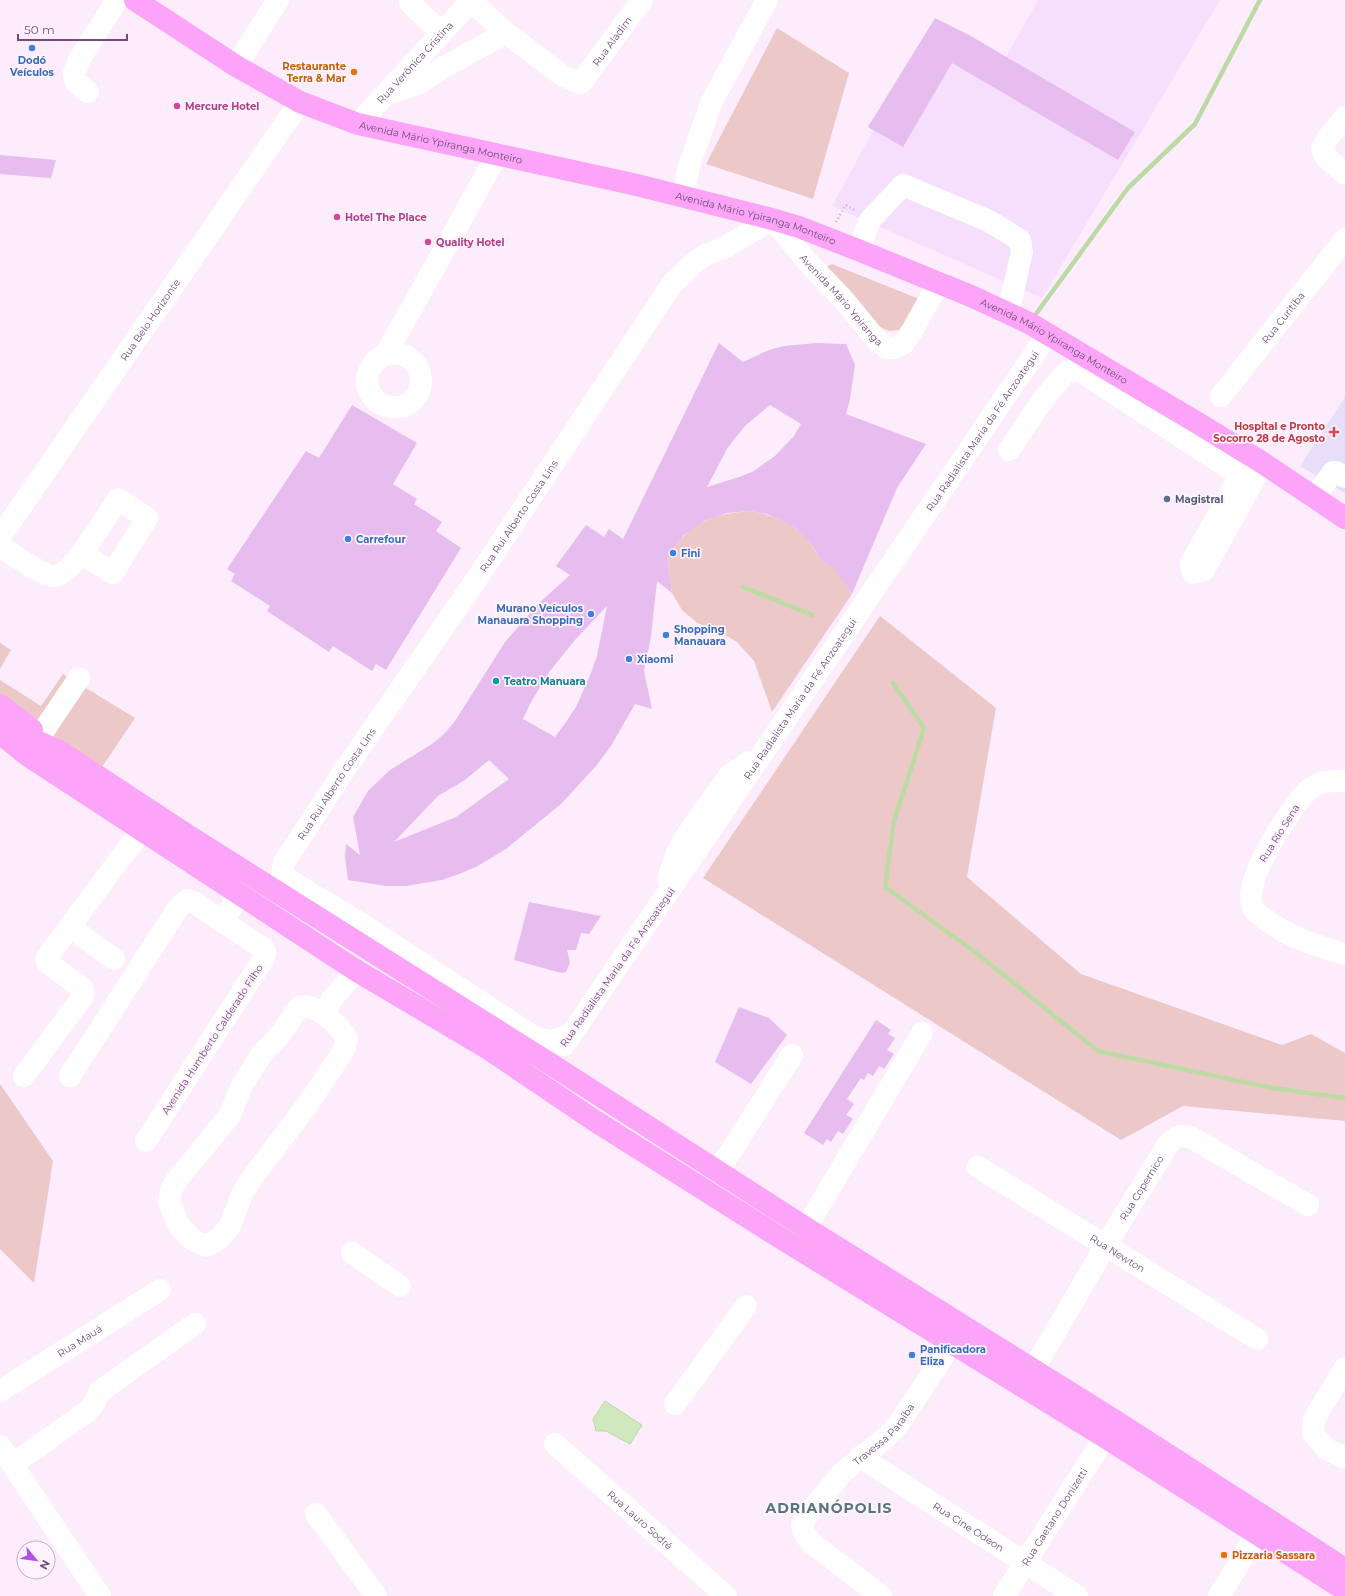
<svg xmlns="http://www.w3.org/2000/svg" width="1345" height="1596" font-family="Montserrat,sans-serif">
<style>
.commercial{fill:#f5dffd}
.medical{fill:#e7defb}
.green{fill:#ecc9c8}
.water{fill:#d0e8be;stroke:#bbdaa4}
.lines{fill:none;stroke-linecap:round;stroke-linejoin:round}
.stream{stroke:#bbdaa4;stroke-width:4.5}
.building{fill:#e6bdee;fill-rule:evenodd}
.path{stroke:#d0a4d9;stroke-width:2.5;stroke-dasharray:1 3;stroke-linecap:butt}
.minor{stroke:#fff;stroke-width:22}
.major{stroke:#fca4f7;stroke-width:22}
.shop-dot{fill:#3f7fe0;stroke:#fff3ff;stroke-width:1.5}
.food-dot{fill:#e8710a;stroke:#fff3ff;stroke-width:1.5}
.hotel-dot{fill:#d1479c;stroke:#fff3ff;stroke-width:1.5}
.health-dot{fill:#e0444e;stroke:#fff3ff;stroke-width:1.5}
.service-dot{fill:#5c6f8a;stroke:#fff3ff;stroke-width:1.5}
.culture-dot{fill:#0f9aa8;stroke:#fff3ff;stroke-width:1.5}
.labels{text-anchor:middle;stroke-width:3.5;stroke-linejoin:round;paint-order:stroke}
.street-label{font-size:10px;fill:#704c7a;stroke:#fff3ff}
.shop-label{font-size:10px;font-weight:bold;fill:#366cbe;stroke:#fff3ff;text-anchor:start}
.food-label{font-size:10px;font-weight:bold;fill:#c56008;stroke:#fff3ff;text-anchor:end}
.hotel-label{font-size:10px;font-weight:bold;fill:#b23c85;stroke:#fff3ff;text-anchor:start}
.health-label{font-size:10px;font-weight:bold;fill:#be3a42;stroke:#fff3ff;text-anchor:end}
.service-label{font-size:10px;font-weight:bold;fill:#4e5e75;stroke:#fff3ff;text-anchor:start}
.culture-label{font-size:10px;font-weight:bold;fill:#0d838f;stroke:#fff3ff;text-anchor:start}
.district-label{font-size:14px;font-weight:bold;letter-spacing:1px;fill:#537679;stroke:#fff3ff}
</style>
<rect width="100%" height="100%" fill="#fdecfc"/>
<path class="commercial" d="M1038,0H1220L1042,298L832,206L935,18L1006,57Z"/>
<path class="medical" d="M1345,397V493L1300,466Z"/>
<path class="green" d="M777,28L849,73L813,199L706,164Z
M832,264L919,299L900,330L889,331L880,327L853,294L826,267Z
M750,511C773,515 795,523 810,542C813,547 815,553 819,557C824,562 830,564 834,568C841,575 846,586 852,594L772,712L754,661L737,642L720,632L697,623L682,610L672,593L667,556C691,523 710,514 750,511Z
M880,616L996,708L967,877L1081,974L1282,1045L1311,1034L1345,1053V1121L1183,1106L1121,1140L703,878Z
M0,643L11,650L0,669Z
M63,674L135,718L100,770L0,699V680L41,706Z
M0,1084L53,1161L34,1283L0,1249Z"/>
<path class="water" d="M605,1401L642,1425L630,1444L606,1431H596L593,1419Z"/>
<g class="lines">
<path class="stream" d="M1033,318L1128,188L1195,124L1260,0
M743,587L812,615
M893,683L924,728L894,821L885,887L975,952L1098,1051L1272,1088L1345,1098"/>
</g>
<path class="building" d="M935,18L969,35L1135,132L1118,160L952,63L903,147L868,127Z
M0,155L56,160L51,178L0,174Z
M719,343L743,362L769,350L784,346L816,343L846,344L855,365L850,399L846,414L926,444L897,488L852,594L834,568L825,563L818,556L810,542L797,529L783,521L767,514L750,511L727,513L704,521L684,535L667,556L672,593L657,581L651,637L644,671L652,709L635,704L611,746L596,766L561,804L506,849L476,867L459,874L442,880L406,886H386L348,880L345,857L346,844L360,855L353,817L368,791L390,770L432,744L444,734L455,721L505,642L539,603L570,575L556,566L586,525L604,537L609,529L623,539ZM770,405L801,424L794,436L775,456L752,472L739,477L707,487L727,449L736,437L746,425ZM607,606L597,656L591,673L576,707L566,722L555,737L523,719L531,702L550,671L575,640ZM489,760L509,779L456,817L394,842L438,796L465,780Z
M352,405L417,443L393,484L417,499L414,504L442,522L436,531L461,548L386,670L376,664L372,671L333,646L329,652L267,611L270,606L231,581L235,574L227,569L306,451L319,458Z
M529,902L601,916L589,934L581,933L576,950H567L570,962L566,972L561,973L514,960Z
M739,1007L769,1018L787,1035L751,1084L715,1062Z
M876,1020L891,1030L888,1034L895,1038L887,1050L894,1054L884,1069L879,1066L873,1076L868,1073L864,1080L861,1078L847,1099L854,1104L846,1115L853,1119L843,1134L838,1131L831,1142L827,1139L823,1145L804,1133Z"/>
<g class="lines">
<path class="path" d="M836,222L846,205L856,211"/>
<g class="minor">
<path d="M412,0L410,3L441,32"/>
<path id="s1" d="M471,1L506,33L563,76L581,83L642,0"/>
<path d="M236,66L278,0"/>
<path d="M88,92L75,81L74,73L79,60L117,0"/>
<path d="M386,94L418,84L444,67L506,33"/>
<path d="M1345,117L1327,139L1322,150L1326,157L1345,174"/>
<path id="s2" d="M358,124L472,0"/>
<path d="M683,197L689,166L712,101L767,0"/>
<path d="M858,250L870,220L903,185L989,221L1020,240L1022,252L1008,313"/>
<path d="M386,354C432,348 430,408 395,407C386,407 378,404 373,397C360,381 370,362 386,354L497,155"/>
<path id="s3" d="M1221,396L1345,239"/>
<path d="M1009,450L1039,405L1065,373L1074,370L1082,372L1241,476"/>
<path d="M1248,462L1191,563L1193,573L1204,570L1263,463"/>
<path d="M1314,498L1333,472H1336L1345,477"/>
<path id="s4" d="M0,537L300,102"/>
<path d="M0,546C11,553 42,576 54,576C73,575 107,515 118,499L147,518L113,573L82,554"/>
<path d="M40,736L79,678"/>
<path d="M1345,781C1326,781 1321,780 1305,793C1290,812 1236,887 1255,911C1257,914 1262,916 1265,919C1288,937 1317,946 1345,954"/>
<path d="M668,879L676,855L684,840L705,809L730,775L749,762"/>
<path d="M222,922L240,894"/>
<path d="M70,927L114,959"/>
<path d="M301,1006C321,1006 336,1023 347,1038L344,1050L308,1104L255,1174L242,1194L230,1226L220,1238L206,1246L193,1240L180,1227L169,1203L171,1190L177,1180L230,1115L241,1087L261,1055L280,1035L294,1014Z"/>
<path d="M325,1014L331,1000L357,971"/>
<path id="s5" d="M572,1033C552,1043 549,1044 528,1033L363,925L287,879L282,872L284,863L341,775L474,583L673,283L696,261L707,254L726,247L772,219L812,267L842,298L870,332L878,341L887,348H895L903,344L912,331L939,282"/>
<path id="s6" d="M564,1045L1048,334"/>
<path d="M24,1076L83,996L84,992L82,988L48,963L46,959L48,956L119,860L142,831"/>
<path d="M70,1076L178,908L187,900L194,902L264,949L265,953L264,958L146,1141"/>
<path id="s7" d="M978,1167L1257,1339"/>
<path d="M717,1171L730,1153L792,1055"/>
<path d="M806,1228L922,1033"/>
<path d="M352,1253L400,1286"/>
<path d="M1345,1368L1314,1419L1313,1433L1325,1448L1345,1458"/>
<path id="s8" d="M1033,1370L1106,1245L1167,1146C1174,1136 1181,1134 1192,1138L1308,1205"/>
<path id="s9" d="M0,1391L160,1290"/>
<path d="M675,1404L746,1306"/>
<path id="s10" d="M555,1444L726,1596"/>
<path d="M0,1446L100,1596"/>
<path id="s11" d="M860,1457L1077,1596"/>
<path d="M13,1464L88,1411L95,1402L99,1392L195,1324"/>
<path d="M316,1514L376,1596"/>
<path id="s12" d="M881,1596L813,1544L805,1535L802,1526L806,1517L842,1473L885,1438L897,1426L952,1343"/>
<path id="s13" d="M1004,1596L1105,1437"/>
<path d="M1219,1596L1257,1534"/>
</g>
<g class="major">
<path id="s14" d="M135,0L236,66L300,102L358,124L637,185L772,219L799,227L858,250L971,296L1029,323L1196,422L1263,463L1345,518"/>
<path d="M0,705L32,730"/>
<path d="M3,726L61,752L187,835L549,1063L806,1228L1114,1420L1345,1569"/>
<path d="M0,733L27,755L357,971L487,1048L592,1119L779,1237L1105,1437L1345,1590"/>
</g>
</g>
<g class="shop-dot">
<circle cx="32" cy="48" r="4"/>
<circle cx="348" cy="539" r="4"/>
<circle cx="673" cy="553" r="4"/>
<circle cx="591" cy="614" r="4"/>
<circle cx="666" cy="635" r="4"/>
<circle cx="629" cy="659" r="4"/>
<circle cx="912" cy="1355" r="4"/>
</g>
<g class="food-dot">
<circle cx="354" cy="72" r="4"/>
<circle cx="1224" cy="1555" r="4"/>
</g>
<g class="hotel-dot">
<circle cx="177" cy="106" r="4"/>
<circle cx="337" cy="217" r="4"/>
<circle cx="428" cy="242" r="4"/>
</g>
<path class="health-dot" d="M1332 426h4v4h4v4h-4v4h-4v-4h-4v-4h4z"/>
<circle class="service-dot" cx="1167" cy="499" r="4"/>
<circle class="culture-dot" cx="496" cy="681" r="4"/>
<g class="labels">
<g class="street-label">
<text dy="4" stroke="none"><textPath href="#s1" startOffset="190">Rua Aladim</textPath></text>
<text dy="4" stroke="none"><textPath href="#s2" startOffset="84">Rua Verônica Cristina</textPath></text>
<text dy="4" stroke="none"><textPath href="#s14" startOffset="341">Avenida Mário Ypiranga Monteiro</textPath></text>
<text dy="4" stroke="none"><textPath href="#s14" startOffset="665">Avenida Mário Ypiranga Monteiro</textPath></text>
<text dy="4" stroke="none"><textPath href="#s5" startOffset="1275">Avenida Mário Ypiranga</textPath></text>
<text dy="4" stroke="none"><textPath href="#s3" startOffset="100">Rua Curitiba</textPath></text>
<text dy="4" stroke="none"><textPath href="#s4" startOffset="264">Rua Belo Horizonte</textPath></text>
<text dy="4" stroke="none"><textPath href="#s14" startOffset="989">Avenida Mário Ypiranga Monteiro</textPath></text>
<text dy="4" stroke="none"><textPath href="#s6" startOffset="743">Rua Radialista Maria da Fé Anzoategui</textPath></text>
<text dy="4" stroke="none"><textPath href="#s5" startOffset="770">Rua Rui Alberto Costa Lins</textPath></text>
<text dy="4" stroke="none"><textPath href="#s6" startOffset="419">Rua Radialista Maria da Fé Anzoategui</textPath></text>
<text dy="4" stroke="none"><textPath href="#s5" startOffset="446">Rua Rui Alberto Costa Lins</textPath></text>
<text transform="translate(1279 833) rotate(-58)" y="4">Rua Rio Sena</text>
<text transform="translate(617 967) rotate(-55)" y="4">Rua Radialista Maria da Fé Anzoategui</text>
<text transform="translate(212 1039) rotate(-57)" y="4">Avenida Humberto Calderado Filho</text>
<text dy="4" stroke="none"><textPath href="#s8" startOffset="212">Rua Copernico</textPath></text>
<text dy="4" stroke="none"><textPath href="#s7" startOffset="164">Rua Newton</textPath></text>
<text dy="4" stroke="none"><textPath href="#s9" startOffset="94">Rua Mauá</textPath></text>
<text dy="4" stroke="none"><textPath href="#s12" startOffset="231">Travessa Paraíba</textPath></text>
<text dy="4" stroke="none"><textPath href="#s13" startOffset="94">Rua Gaetano Donizetti</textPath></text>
<text dy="4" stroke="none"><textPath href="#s10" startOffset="114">Rua Lauro Sodré</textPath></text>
<text dy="4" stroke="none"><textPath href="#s11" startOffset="129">Rua Cine Odeon</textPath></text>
</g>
<g class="shop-label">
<text x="32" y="64" text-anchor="middle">Dodó<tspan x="32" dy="12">Veículos</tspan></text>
<text x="356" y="543">Carrefour</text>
<text x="681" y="557">Fini</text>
<text x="583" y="612" text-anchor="end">Murano Veículos<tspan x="583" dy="12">Manauara Shopping</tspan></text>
<text x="674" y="633">Shopping<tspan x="674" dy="12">Manauara</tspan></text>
<text x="637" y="663">Xiaomi</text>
<text x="920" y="1353">Panificadora<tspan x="920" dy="12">Eliza</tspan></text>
</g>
<g class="food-label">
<text x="346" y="70">Restaurante<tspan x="346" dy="12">Terra &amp; Mar</tspan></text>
<text x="1232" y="1559" text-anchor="start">Pizzaria Sassara</text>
</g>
<g class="hotel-label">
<text x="185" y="110">Mercure Hotel</text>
<text x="345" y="221">Hotel The Place</text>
<text x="436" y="246">Quality Hotel</text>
</g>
<g class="health-label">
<text x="1325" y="430">Hospital e Pronto<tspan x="1325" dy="12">Socorro 28 de Agosto</tspan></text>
</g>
<g class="service-label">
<text x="1175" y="503">Magistral</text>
</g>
<g class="culture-label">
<text x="504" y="685">Teatro Manuara</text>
</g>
<g class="district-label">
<text x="829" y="1513">ADRIANÓPOLIS</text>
</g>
</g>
<g transform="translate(36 1560) rotate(119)"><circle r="19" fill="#fff3ff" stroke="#c6b0ca"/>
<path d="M0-3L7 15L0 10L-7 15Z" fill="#b34fe8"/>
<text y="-6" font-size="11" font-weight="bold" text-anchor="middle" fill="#704c7a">N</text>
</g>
<path d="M18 34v6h109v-6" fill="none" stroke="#704c7a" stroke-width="2"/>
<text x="24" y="34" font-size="12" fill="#704c7a" stroke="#fff3ff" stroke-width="3" paint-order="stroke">50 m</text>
</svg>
